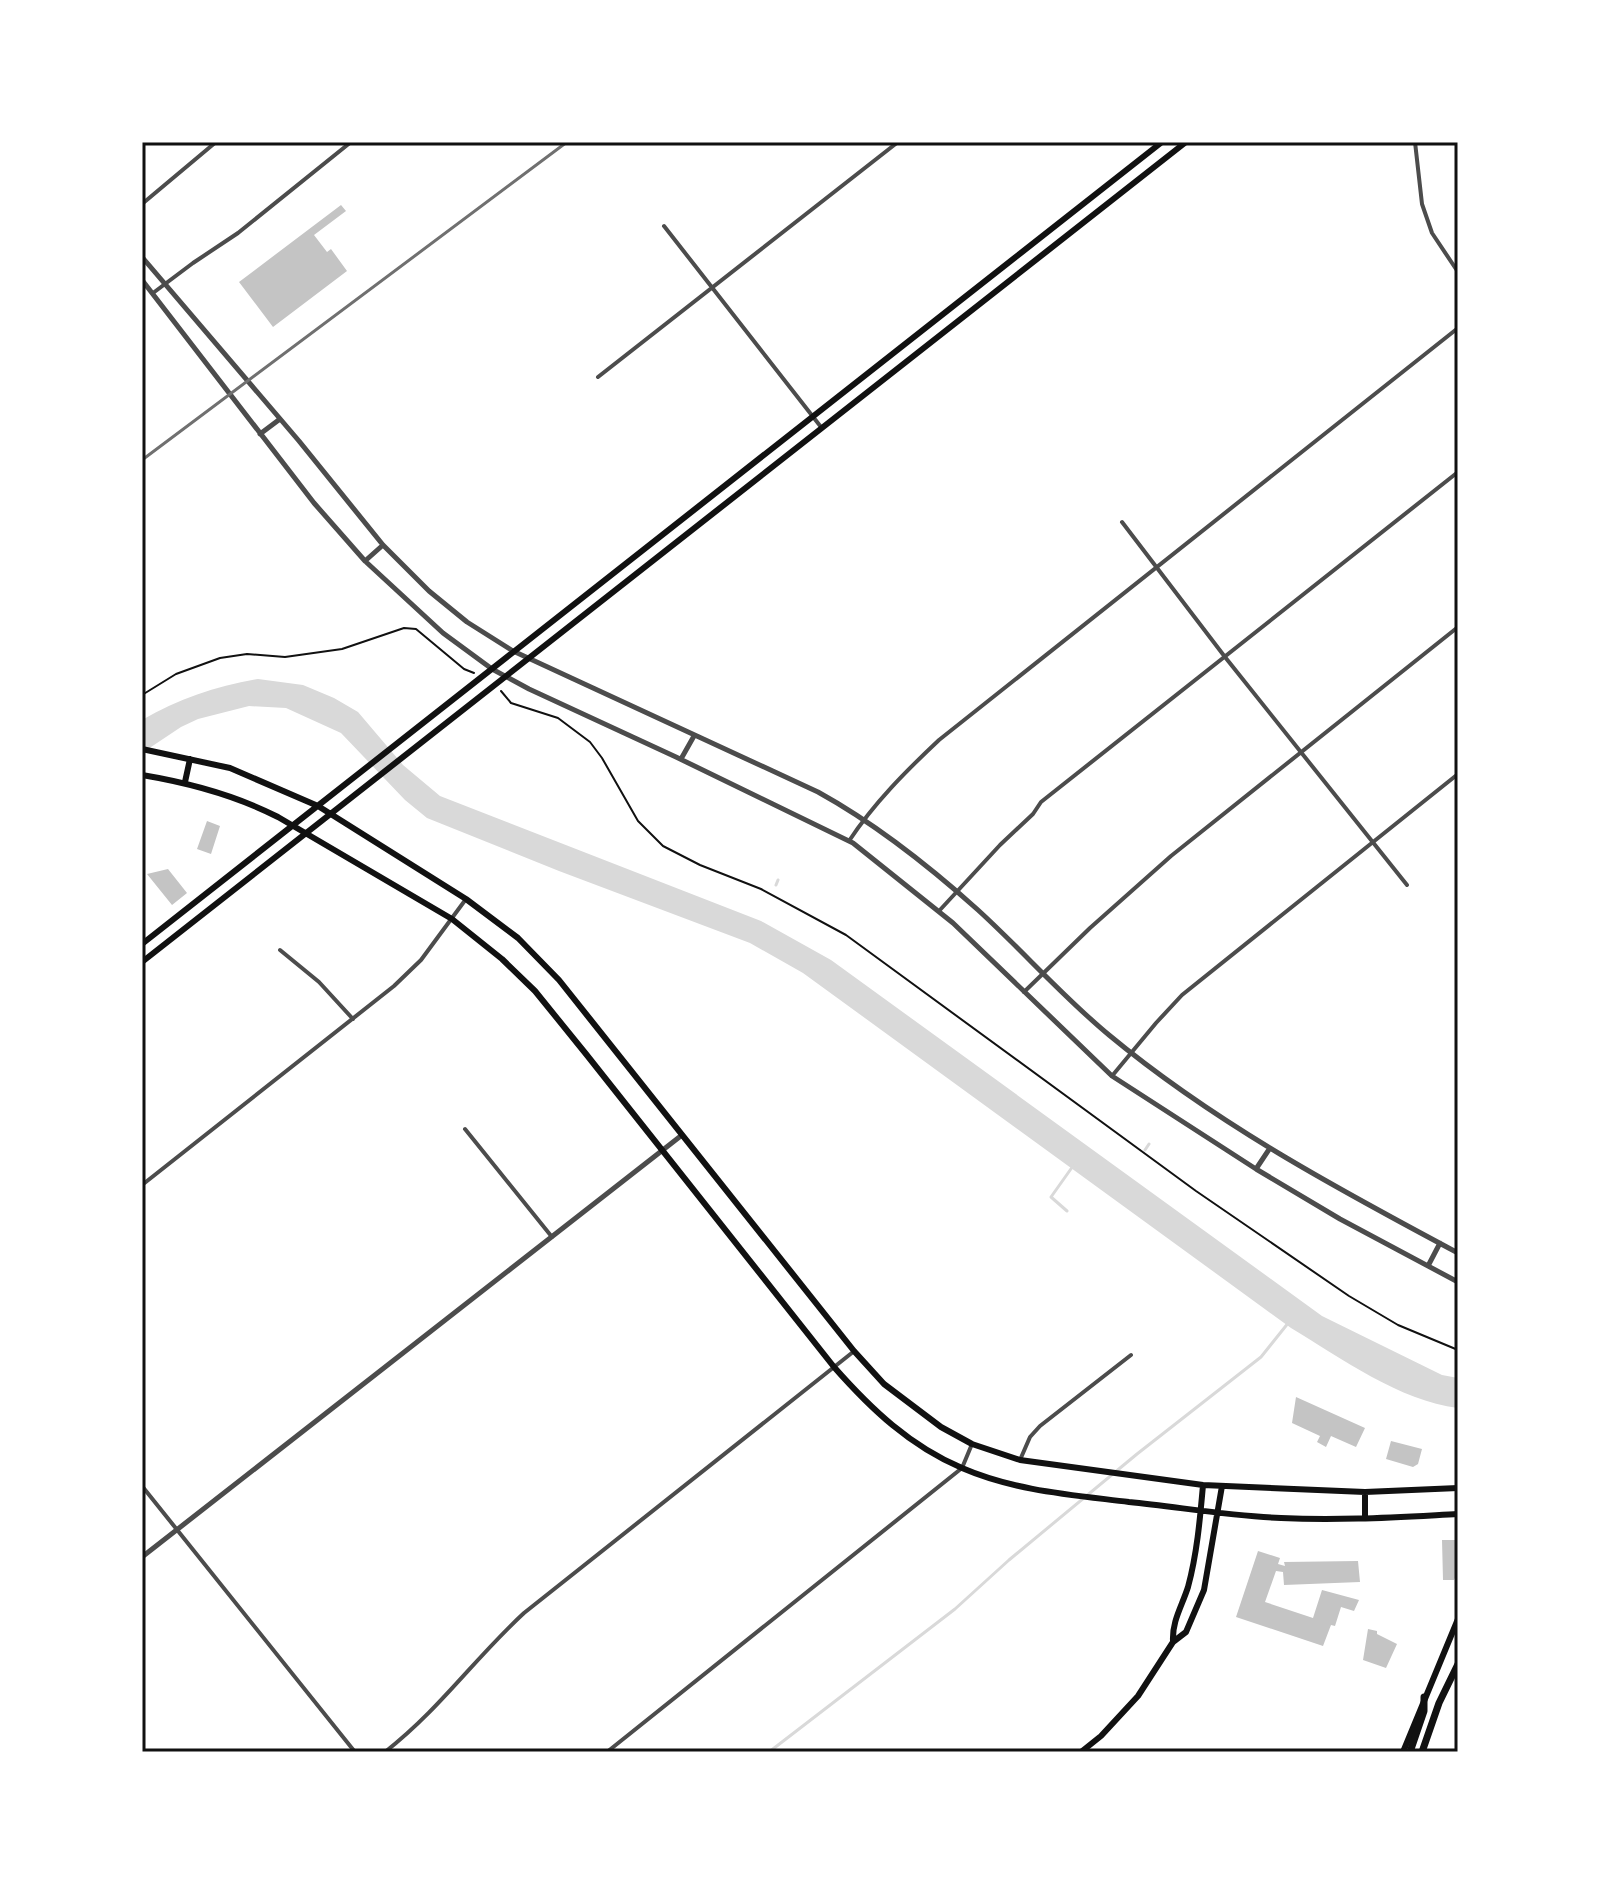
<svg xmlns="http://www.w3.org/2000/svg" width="1600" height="1894" font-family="'Alegreya Sans',sans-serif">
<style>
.water{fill:#d9d9d9}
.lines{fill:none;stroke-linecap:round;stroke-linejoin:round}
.stream{stroke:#d9d9d9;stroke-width:3}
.building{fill:#c4c4c4}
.path{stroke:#111;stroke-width:2}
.minor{stroke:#4c4c4c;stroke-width:4}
.tertiary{stroke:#4c4c4c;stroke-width:5}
.secondary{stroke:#111;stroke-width:6}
.motorway{stroke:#111;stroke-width:7}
.rail{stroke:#707070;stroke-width:3}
.neatline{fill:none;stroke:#111;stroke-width:3}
</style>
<rect width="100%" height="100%" fill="#fff"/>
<path class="water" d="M258,679L303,685L334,698L358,712L403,765L440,796L761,921L831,960L1322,1316L1442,1375L1458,1378V1408C1400,1401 1341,1358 1291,1328L803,973L750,943L559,871L427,818L405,800L341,733L286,708L249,706L198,719L181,727L142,753V720C179,699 216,686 258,679Z"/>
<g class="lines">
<path class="stream" d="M776,885L778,880
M1145,1150L1149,1144
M1067,1211L1051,1197L1073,1166
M769,1752L955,1609L1009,1560L1137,1454L1261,1357L1289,1322"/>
</g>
<path class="building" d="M341,205L346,211L314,235L327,252L331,249L347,271L273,327L239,282Z
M207,821L220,826L211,854L197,849Z
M168,869L187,893L172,905L147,874Z
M1296,1397L1365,1428L1356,1447L1331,1436L1326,1447L1317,1442L1320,1436L1292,1423Z
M1391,1441L1422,1449L1418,1464L1413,1467L1386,1459Z
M1442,1540H1458V1572L1454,1580H1443Z
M1258,1551L1280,1558L1278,1564L1285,1566L1284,1562L1358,1561L1360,1582L1284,1585L1283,1572L1276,1571L1265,1602L1313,1618L1322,1590L1359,1600L1354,1611L1341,1607L1335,1626L1331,1625L1323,1646L1236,1617Z
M1368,1629L1377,1631V1634L1397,1644L1386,1668L1363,1660Z"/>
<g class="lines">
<path class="path" d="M501,691L511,703L558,718L590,742L602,758L638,821L663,846L700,865L761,889L846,935L1196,1191L1349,1296L1398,1325L1458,1350
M142,695L176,674L220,658L247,654L285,657L342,649L404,628L416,629L464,669L474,673"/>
<path class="minor" d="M1415,142L1422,204L1432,233L1458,272
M142,204L216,142
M664,226L821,427
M153,293L193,263L238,233L351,142
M598,377L898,142
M1122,522L1225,657L1407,885
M849,841C874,803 906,771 939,740L1458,328
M939,911L1000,845L1033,814L1041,802L1458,472
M280,950L319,982L353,1019
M1024,992L1090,928L1171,856L1458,627
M1112,1076L1156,1023L1182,995L1458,774
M465,1129L552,1237
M142,1185L394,986L421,960L466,899
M1020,1460L1030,1437L1040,1426L1131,1355
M142,1486L355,1752
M385,1752C440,1709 474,1659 524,1613L853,1352
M607,1752L962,1468L972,1444"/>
<path class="tertiary" d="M142,257L299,441L383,545L429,591L467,622L513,651L818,792C876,824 929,866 978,910C1023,951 1063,997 1109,1035C1215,1123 1338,1189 1458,1253
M142,280L314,503L365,561L443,633L492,669L529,689L676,757L853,843L953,923L1112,1076L1256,1169L1340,1219L1458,1282
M260,434L280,419
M365,561L383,545
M681,759L694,736
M1256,1169L1270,1148
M1428,1266L1440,1243
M142,1557L682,1135"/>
<path class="secondary" d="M142,749L230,768L318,806L466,899L518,938L559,980L854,1351L884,1384L941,1427L972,1444L1020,1460L1203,1485L1365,1492L1458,1488
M142,775C190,783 235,795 278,817L452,919L502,959L535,991L586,1054L834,1367C871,1409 910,1446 962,1468C1015,1491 1073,1495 1129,1502C1179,1507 1230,1516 1281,1518C1340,1521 1399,1517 1458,1514
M185,782L190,759
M142,944L1162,142
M142,962L1186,142
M1365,1492V1518
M1173,1641C1172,1621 1182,1606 1188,1587C1197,1554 1200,1519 1203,1485
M1081,1752L1101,1736L1138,1696L1173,1642L1186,1632L1204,1590L1222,1486
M1403,1752L1458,1619"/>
<path class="motorway" d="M1410,1752L1424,1711V1697
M1422,1752L1439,1703L1458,1664"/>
<path class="rail" d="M142,460L567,142"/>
</g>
<rect width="1600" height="1894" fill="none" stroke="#ffffff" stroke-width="288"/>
<rect x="144" y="144" width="1312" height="1606" class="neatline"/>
</svg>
